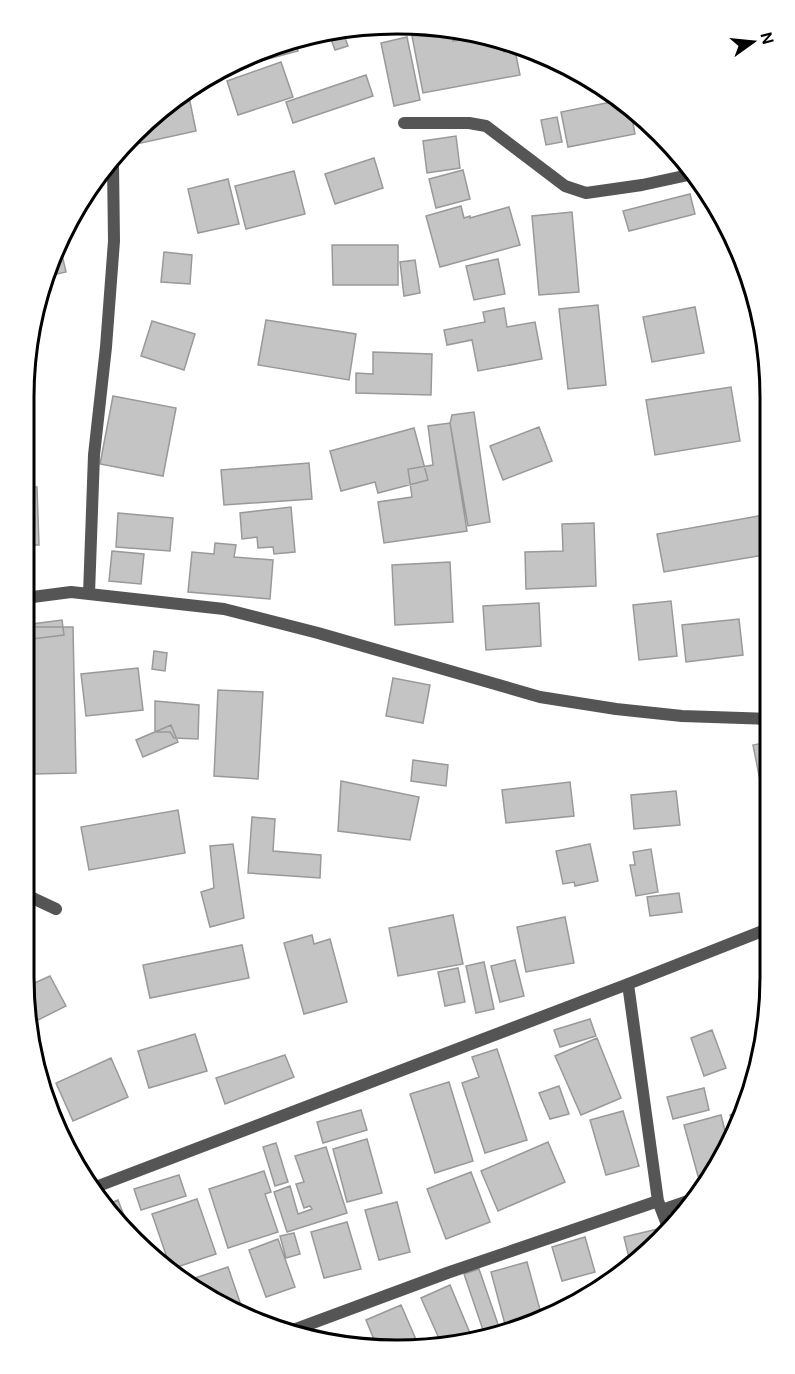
<svg xmlns="http://www.w3.org/2000/svg" width="795" height="1374" font-family="'DM Sans',sans-serif">
<style>
.building{fill:#c4c4c4;stroke:#999;stroke-width:1.5}
.lines{fill:none;stroke-linecap:round;stroke-linejoin:round}
.minor{stroke:#555;stroke-width:12}
.rim{fill:none;stroke:#000;stroke-width:3}
</style>
<rect width="100%" height="100%" fill="#fff"/>
<path class="building" d="M442,31H452L453,41L482,36L502,44L504,52L515,50L520,75L423,93L412,36Z
M343,32L348,46L335,50L330,36Z
M407,37L420,100L394,106L381,43Z
M296,43L298,51L238,67Z
M281,62L293,97L238,115L227,81Z
M366,75L373,96L293,123L286,102Z
M188,92L196,131L132,145L183,93Z
M621,100L630,107L635,134L568,147L561,112Z
M557,117L562,142L546,145L541,120Z
M456,136L460,168L427,173L423,141Z
M374,158L383,188L335,204L325,174Z
M463,170L470,199L436,208L429,179Z
M294,171L305,214L246,229L235,186Z
M228,179L239,224L198,233L188,189Z
M690,194L695,214L629,231L623,211Z
M461,206L464,218L470,216V218L509,207L520,245L440,267L426,216Z
M572,212L579,292L539,295L532,216Z
M332,245H398V285H333Z
M60,246L66,272L44,277Z
M164,252L192,255L190,284L161,282Z
M498,259L505,294L474,300L466,266Z
M415,260L420,293L404,296L400,262Z
M754,291L759,315H758L750,292Z
M598,305L606,385L568,389L559,309Z
M695,307L704,353L652,362L643,317Z
M504,308L507,327L535,322L542,359L478,371L472,340L447,345L444,330L485,322L483,312Z
M266,320L356,334L349,380L258,365Z
M152,321L195,334L184,370L141,356Z
M373,352L432,354L431,395L356,393V373L373,374Z
M731,387L740,441L655,455L646,400Z
M113,396L176,408L163,476L100,464Z
M474,412L490,522L468,526L450,423L452,415Z
M450,423L467,531L384,543L378,502L412,497L408,469L433,465L428,426Z
M539,427L552,461L503,480L490,446Z
M414,428L428,480L378,493L375,482L341,491L330,451Z
M309,463L312,499L224,505L221,470Z
M25,487H37L39,545H25Z
M291,507L295,552L274,554L273,547L258,548L257,537L242,539L240,513Z
M118,513L173,518L170,551L116,547Z
M770,514V554L664,572L657,534Z
M594,523L596,586L526,589L525,552L563,551L562,524Z
M215,543L236,545L234,557L273,560L270,599L188,592L192,552L214,554Z
M112,551L144,554L141,584L109,581Z
M450,562L453,622L395,625L392,565Z
M671,601L677,656L639,660L633,605Z
M539,603L541,646L486,650L483,606Z
M739,619L743,655L686,662L682,625Z
M62,620L64,635L24,640V625Z
M32,627H73L76,773L34,774Z
M154,651L167,653L165,671L152,669Z
M138,668L143,710L86,716L81,674Z
M393,678L430,685L423,723L386,716Z
M218,690L263,692L258,779L214,776Z
M155,701L199,705L198,739L174,738L170,732H155Z
M171,725L178,742L143,757L136,740Z
M770,742V831L753,745Z
M413,760L448,765L446,786L411,781Z
M341,781L419,797L410,840L338,831Z
M570,782L574,816L506,823L502,790Z
M676,791L680,825L634,829L631,795Z
M178,810L185,853L89,870L81,827Z
M252,817L275,819L273,851L321,855L320,878L248,873Z
M233,844L244,918L210,927L201,892L214,888L210,846Z
M590,844L598,881L575,886L574,882L563,884L556,851Z
M651,849L658,892L636,896L630,865H635L633,852Z
M679,893L682,912L650,916L647,897Z
M453,915L463,964L398,976L389,928Z
M565,917L574,963L526,972L517,927Z
M312,935L314,944L330,939L347,1002L304,1014L284,943Z
M242,945L249,978L150,998L143,965Z
M515,960L524,996L500,1002L491,966Z
M484,962L494,1009L476,1013L466,966Z
M458,968L465,1002L445,1006L438,972Z
M50,976L66,1006L32,1023L24,979L28,986Z
M590,1019L596,1036L560,1047L554,1030Z
M712,1030L726,1068L704,1076L691,1038Z
M195,1034L207,1071L149,1088L138,1051Z
M597,1038L621,1098L581,1115L555,1056Z
M497,1049L527,1140L485,1153L462,1083L479,1077L472,1057Z
M285,1055L294,1077L225,1104L216,1078Z
M111,1058L128,1097L73,1121L56,1083Z
M449,1082L473,1161L435,1173L410,1094Z
M559,1086L569,1114L550,1119L539,1093Z
M704,1088L709,1110L673,1119L667,1097Z
M361,1110L367,1130L323,1143L317,1122Z
M744,1110L735,1129L730,1115Z
M623,1111L639,1166L606,1175L590,1120Z
M721,1115L728,1143L714,1171L698,1176L684,1125Z
M367,1139L382,1193L347,1202L333,1149Z
M548,1142L565,1182L498,1211L481,1171Z
M276,1143L288,1182L275,1186L263,1147Z
M326,1147L347,1213L287,1232L274,1192L290,1186L298,1214L312,1209L310,1206L304,1208L296,1184L304,1182L295,1156Z
M264,1171L271,1192L265,1194L278,1232L228,1248L209,1189Z
M471,1172L490,1222L446,1239L427,1189Z
M179,1175L186,1196L141,1210L134,1189Z
M197,1199L216,1254L171,1269L152,1214Z
M118,1200L126,1221L122,1223L103,1206Z
M397,1202L410,1252L379,1260L365,1210Z
M347,1222L361,1269L324,1278L311,1232Z
M662,1228L663,1233L631,1266L624,1237Z
M294,1233L300,1254L286,1258L280,1236Z
M585,1237L595,1272L562,1281L552,1247Z
M278,1239L295,1287L266,1297L249,1250Z
M527,1262L542,1317L518,1330L507,1332L491,1272Z
M228,1267L243,1311L195,1289L192,1279Z
M479,1269L501,1333L485,1336L464,1274Z
M450,1285L472,1338L441,1343L421,1298Z
M401,1305L418,1344L408,1348L398,1350L377,1347L366,1320Z
M367,1340L369,1346L357,1345Z"/>
<g class="lines">
<path class="minor" d="M404,123H469L486,126L565,186L586,193L642,185L693,174
M89,594L94,455L106,347L114,241L113,164
M25,598L71,592L224,609L318,633L540,697L616,709L682,716L770,719
M24,894L56,909
M628,984L658,1201L668,1227
M93,1188L628,984L770,928
M662,1210L694,1199
M288,1332L447,1273L658,1201"/>
</g>
<path d="M0 0H795V1374H0ZM397 34H397A363 363 0 0 1 760 397V977A363 363 0 0 1 397 1340H397A363 363 0 0 1 34 977V397A363 363 0 0 1 397 34Z" fill="#fff" fill-rule="evenodd"/>
<path class="rim" d="M397 34H397A363 363 0 0 1 760 397V977A363 363 0 0 1 397 1340H397A363 363 0 0 1 34 977V397A363 363 0 0 1 397 34Z"/>
<g transform="translate(753 42) rotate(75)" stroke="#ffffff" stroke-width="4.5" paint-order="stroke">
<path d="M0-4.5L10 22L0 15L-10 22Z" fill="#000000"/>
<text y="-9" font-size="16" font-weight="bold" text-anchor="middle" fill="#000000">N</text>
</g>
</svg>
